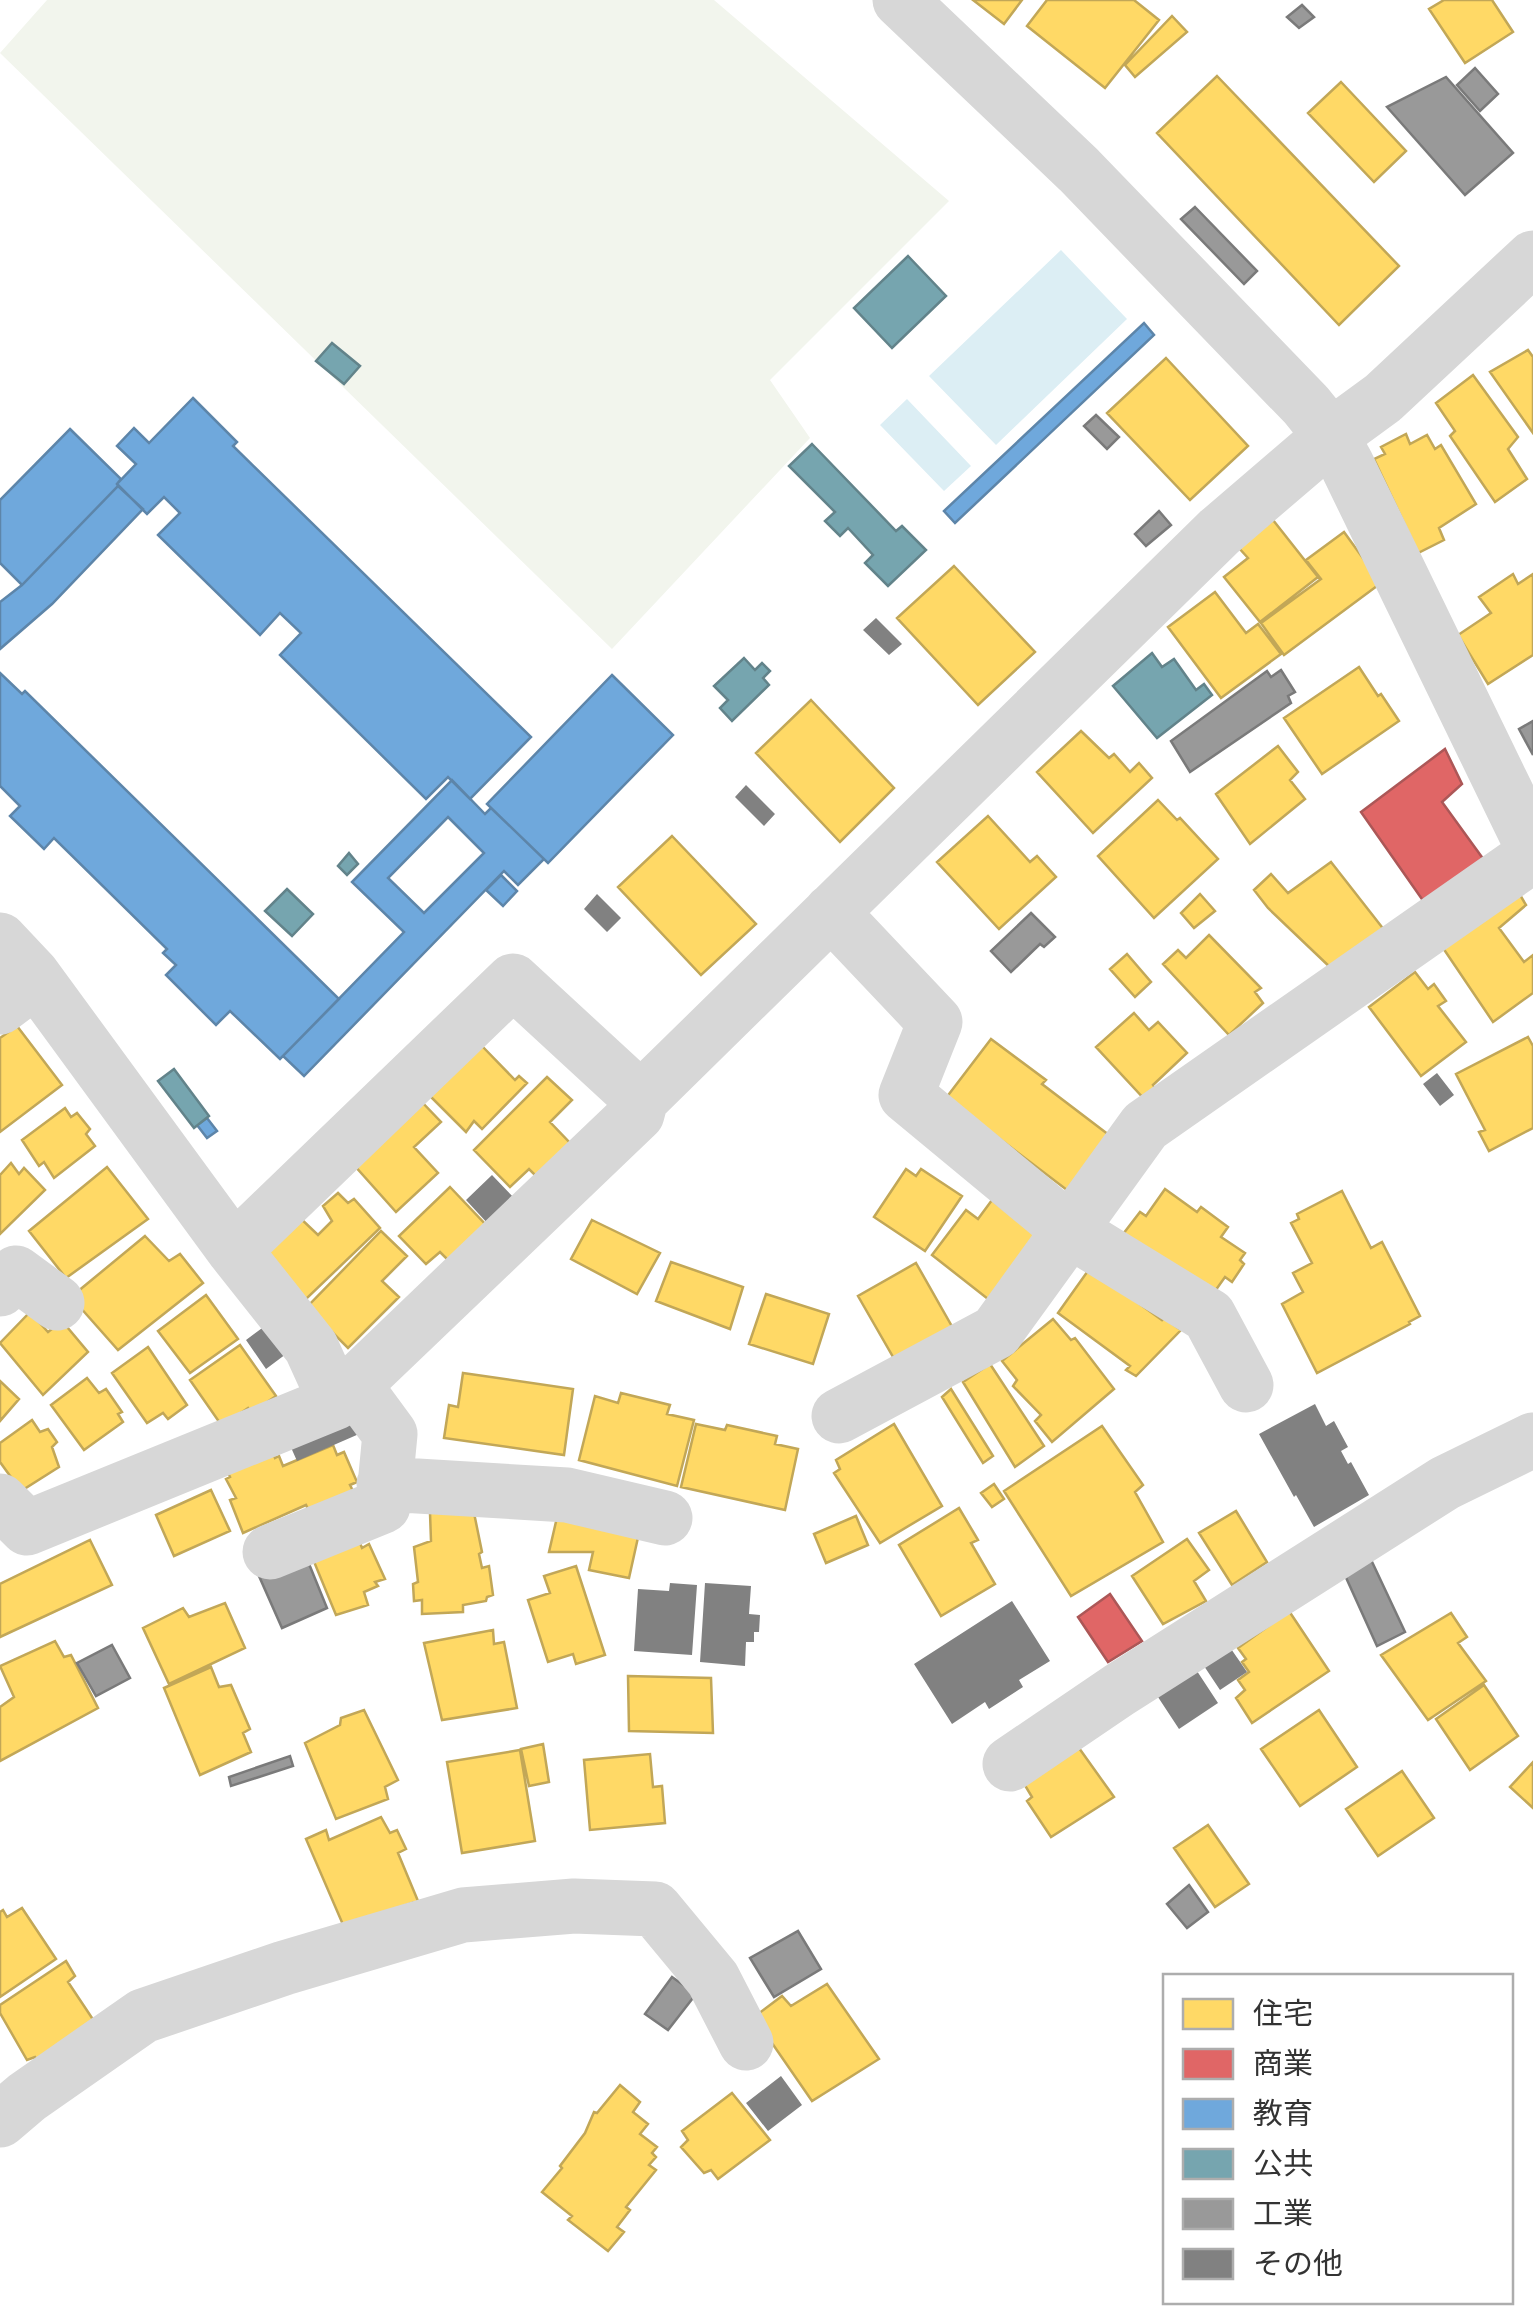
<svg xmlns="http://www.w3.org/2000/svg" width="1533" height="2324" font-family="Raleway,'Noto Sans JP',sans-serif">
<style>
.green{fill:#f2f5ed}
.water{fill:#dceef4}
.homes{fill:#ffd966;stroke:#c2a757;stroke-width:2.5}
.shops{fill:#e06666;stroke:#ac5757;stroke-width:2.5}
.schools{fill:#6fa8dc;stroke:#5d85a9;stroke-width:2.5;fill-rule:evenodd}
.public{fill:#76a5af;stroke:#62838a;stroke-width:2.5}
.industry{fill:#999;stroke:#7a7a7a;stroke-width:2.5}
.building{fill:#818181}
.lines{fill:none;stroke-linecap:round;stroke-linejoin:round}
.street{stroke:#d7d7d7;stroke-width:55}
</style>
<rect width="100%" height="100%" fill="#fff"/>
<path class="green" d="M47,0H714L949,201L770,380L810,438L612,649L0,53Z"/>
<path class="water" d="M1061,250L1127,319L996,445L929,376Z
M907,399L971,466L944,491L880,425Z"/>
<path class="homes" d="M973,0H1022L1004,24Z
M1047,0H1134L1159,20L1105,88L1027,26Z
M1444,0H1492L1513,32L1465,63L1429,9Z
M1172,16L1187,32L1135,77L1125,65Z
M1217,76L1399,266L1339,325L1157,133Z
M1341,82L1406,151L1374,182L1308,113Z
M1528,350L1533,357V433L1490,372Z
M1166,358L1248,446L1190,500L1107,413Z
M1473,375L1518,437L1508,449L1527,479L1495,502L1450,436L1455,431L1436,403Z
M1406,434L1410,444L1427,435L1435,449L1441,445L1476,504L1439,528L1444,540L1418,553L1374,459L1385,454L1381,447Z
M1273,520L1318,577L1260,622L1224,577L1248,558L1238,547Z
M1344,532L1381,583L1284,655L1261,623L1321,579L1306,560Z
M954,566L1035,652L978,705L897,618Z
M1513,574L1518,584L1533,574V655L1488,684L1458,635L1491,613L1479,597Z
M1215,592L1246,633L1258,624L1281,654L1221,698L1168,627Z
M1359,667L1378,696L1381,694L1399,721L1322,774L1284,718Z
M811,700L894,788L840,842L756,753Z
M1081,731L1109,758L1114,754L1130,772L1139,763L1152,778L1093,833L1037,772Z
M1278,746L1298,772L1290,780L1305,799L1250,844L1216,794Z
M1158,800L1177,820L1180,818L1218,859L1154,918L1098,856Z
M988,816L1030,862L1037,856L1056,877L999,929L937,862Z
M672,836L756,924L701,975L618,887Z
M1331,862L1385,931L1333,970L1268,908L1254,890L1271,874L1288,893Z
M1516,888L1526,905L1499,928L1524,962L1533,955V993L1493,1022L1441,945Z
M1200,894L1215,911L1194,928L1181,913Z
M1209,935L1261,988L1255,992L1263,1003L1229,1035L1163,964L1178,950L1186,958Z
M1127,954L1151,982L1135,997L1110,969Z
M1415,972L1428,989L1434,984L1446,1001L1438,1006L1466,1042L1421,1076L1369,1007Z
M1134,1013L1149,1030L1158,1022L1187,1053L1153,1085L1159,1093L1148,1103L1096,1047Z
M17,1026L62,1085L0,1132V1038Z
M1528,1037L1533,1046V1128L1489,1151L1479,1132L1485,1130L1456,1074Z
M991,1039L1046,1080L1042,1084L1109,1135L1067,1190L946,1098Z
M482,1046L515,1080L519,1076L527,1083L482,1129L474,1121L466,1132L429,1095Z
M547,1077L572,1100L550,1122L571,1144L537,1177L529,1169L510,1187L474,1150Z
M419,1099L441,1122L414,1147L438,1173L396,1212L354,1165Z
M65,1108L71,1117L77,1113L90,1129L86,1134L95,1146L54,1178L44,1162L39,1166L22,1140Z
M11,1163L19,1174L24,1168L45,1190L0,1234V1175Z
M107,1167L148,1219L66,1278L29,1231Z
M906,1169L916,1176L921,1169L962,1196L925,1251L874,1217Z
M450,1187L487,1226L450,1262L440,1252L426,1264L399,1236Z
M1165,1189L1197,1212L1201,1207L1228,1227L1221,1237L1245,1253L1240,1260L1244,1264L1232,1282L1225,1277L1208,1301L1120,1238L1140,1212L1146,1216Z
M1342,1191L1371,1248L1382,1242L1420,1316L1409,1322L1410,1324L1317,1373L1282,1304L1303,1292L1293,1273L1312,1263L1291,1223L1299,1219L1297,1214Z
M338,1193L348,1203L354,1199L380,1228L305,1300L261,1247L297,1215L318,1235L332,1221L323,1206Z
M992,1200L1037,1236L988,1299L932,1255L966,1210L978,1219Z
M592,1220L660,1253L637,1294L571,1259Z
M381,1231L407,1256L382,1281L399,1297L348,1348L307,1307Z
M145,1236L169,1261L180,1254L203,1283L118,1350L71,1297Z
M671,1262L743,1287L730,1329L656,1301Z
M916,1263L954,1330L896,1362L858,1296Z
M1090,1268L1162,1320L1164,1318L1181,1330L1136,1376L1126,1370L1130,1366L1058,1313Z
M766,1294L829,1314L813,1364L749,1344Z
M206,1295L238,1339L190,1373L158,1331Z
M30,1312L48,1332L62,1321L88,1352L43,1395L0,1343Z
M1053,1319L1071,1340L1075,1338L1114,1389L1052,1442L1035,1421L1041,1415L1013,1386L1017,1380L1002,1361Z
M240,1345L276,1396L251,1413L248,1408L222,1426L190,1380Z
M148,1347L187,1405L168,1419L163,1413L147,1423L112,1373Z
M990,1364L1044,1446L1015,1467L963,1382Z
M463,1373L573,1389L564,1455L444,1438L449,1405L458,1407Z
M87,1378L99,1393L106,1389L122,1412L118,1414L123,1422L84,1450L51,1405Z
M0,1381L19,1399L0,1421Z
M951,1389L993,1456L983,1463L942,1397Z
M621,1393L670,1405L667,1414L694,1420L677,1486L579,1460L595,1396L618,1403Z
M32,1420L40,1432L48,1429L57,1442L52,1447L59,1467L21,1491L0,1462V1443Z
M696,1424L725,1430L727,1425L777,1436L775,1444L798,1449L785,1510L681,1487Z
M894,1424L942,1506L880,1543L834,1473L840,1469L836,1460Z
M1102,1426L1143,1485L1135,1492L1163,1542L1071,1596L1004,1491Z
M333,1445L337,1455L344,1452L357,1482L350,1485L354,1493L310,1513L306,1505L243,1533L230,1500L236,1498L226,1479L230,1477L227,1471L272,1451L275,1458L279,1456L283,1466Z
M994,1484L1004,1499L992,1507L981,1493Z
M211,1490L230,1531L174,1556L156,1515Z
M473,1508L482,1552L479,1554L482,1568L489,1566L493,1595L487,1597L486,1601L463,1605V1612L422,1614V1600L414,1601L413,1584L418,1582L414,1547L431,1541L430,1513Z
M959,1508L978,1540L971,1543L995,1584L941,1616L899,1545Z
M1236,1511L1267,1562L1232,1585L1199,1533Z
M558,1513L639,1533L629,1578L589,1570L593,1552H549Z
M856,1516L868,1545L826,1563L814,1534Z
M356,1533L362,1548L369,1544L385,1579L375,1582L378,1586L364,1592L368,1605L336,1615L310,1552Z
M1187,1539L1209,1570L1194,1581L1206,1601L1163,1624L1132,1576Z
M90,1540L112,1585L0,1637V1584Z
M576,1566L605,1655L576,1664L573,1654L548,1662L528,1600L550,1593L544,1576Z
M225,1603L245,1648L169,1684L143,1628L183,1608L189,1617Z
M1289,1611L1329,1671L1252,1723L1236,1698L1245,1690L1238,1680L1249,1672L1242,1662L1246,1659L1238,1648Z
M1451,1613L1467,1637L1458,1643L1486,1681L1428,1720L1381,1655Z
M493,1630L494,1644L504,1642L517,1708L442,1720L424,1643Z
M55,1641L64,1657L71,1655L98,1708L0,1761V1707L14,1697L0,1666Z
M211,1667L219,1687L231,1685L250,1729L243,1733L251,1752L200,1775L164,1688Z
M628,1676L711,1678L713,1733L629,1731Z
M1484,1685L1518,1736L1470,1770L1436,1719Z
M364,1710L398,1780L385,1787L388,1799L336,1819L305,1743L340,1725L341,1718Z
M1319,1710L1357,1767L1300,1806L1261,1749Z
M1074,1741L1114,1797L1051,1837L1027,1801L1032,1797L1020,1777Z
M543,1744L549,1782L529,1786L521,1749Z
M520,1750L535,1841L462,1853L447,1762Z
M650,1754L653,1787L662,1786L665,1823L590,1830L584,1760Z
M1533,1762V1808L1510,1787Z
M1402,1771L1434,1818L1378,1856L1346,1809Z
M381,1817L390,1833L397,1830L406,1849L398,1853L418,1901L344,1927L306,1839L326,1830L329,1840Z
M1208,1825L1249,1884L1215,1907L1174,1848Z
M22,1908L56,1959L0,1997V1912L3,1910L7,1917Z
M66,1961L75,1976L68,1982L98,2027L41,2066L35,2057L27,2060L0,2013V2005Z
M827,1984L879,2059L812,2101L754,2017L782,1996L791,2006Z
M620,2085L640,2102L633,2112L648,2124L640,2134L657,2147L652,2153L656,2157L649,2165L656,2170L626,2207L630,2210L617,2227L624,2232L608,2251L568,2220L572,2216L542,2192L562,2168L560,2166L585,2133L594,2112L597,2113Z
M732,2093L770,2140L718,2179L711,2170L704,2173L681,2147L688,2140L682,2131Z"/>
<path class="shops" d="M1445,749L1462,784L1442,802L1484,860L1424,902L1361,812Z
M1110,1594L1142,1641L1108,1662L1078,1617Z"/>
<path class="schools" d="M1144,323L1154,335L955,523L944,511Z
M193,398L237,442L233,446L531,737L470,799L448,777L426,799L280,655L301,633L280,613L260,635L158,535L180,513L164,497L147,514L117,484L136,464L117,446L134,428L149,443Z
M70,429L121,479L117,484L118,486L22,585L0,563V500Z
M118,486L143,509L52,604L0,649V602L22,585Z
M0,673L22,694L25,691L339,999L280,1059L230,1011L216,1025L166,975L176,965L163,953L167,949L54,838L44,849L10,816L20,806L0,786Z
M612,675L673,735L548,863L487,804Z
M452,780L485,814L491,808L544,859L518,885L504,871L304,1076L283,1056L404,932L352,882ZM448,817L484,853L424,913L388,878Z
M501,875L517,891L503,906L486,890Z
M207,1118L217,1131L207,1138L197,1125Z"/>
<path class="public" d="M908,256L946,296L892,348L854,308Z
M332,343L360,366L344,384L316,361Z
M812,444L896,531L902,526L926,550L888,586L865,563L873,555L848,528L840,536L825,521L835,512L789,466Z
M1152,653L1162,667L1174,659L1196,690L1204,684L1212,695L1157,738L1113,686Z
M744,658L755,670L762,663L770,671L763,678L769,685L732,721L720,708L728,700L714,686Z
M349,853L358,864L347,875L338,866Z
M287,889L313,914L292,936L265,911Z
M174,1069L209,1116L194,1128L158,1081Z"/>
<path class="industry" d="M1302,5L1314,17L1299,28L1287,17Z
M1475,68L1498,94L1480,111L1457,85Z
M1446,77L1513,153L1465,195L1387,107Z
M1195,207L1257,271L1244,284L1181,219Z
M1096,415L1119,437L1107,449L1084,426Z
M1159,511L1171,525L1146,546L1135,534Z
M1281,670L1295,692L1288,696L1291,703L1190,772L1171,741L1267,671L1271,677Z
M1533,721V755L1519,729Z
M1031,913L1055,937L1044,947L1040,944L1011,972L991,951Z
M1366,1549L1405,1632L1377,1646L1339,1562Z
M305,1554L327,1608L282,1628L259,1576Z
M112,1645L130,1678L96,1696L77,1663Z
M290,1756L293,1766L231,1786L229,1777Z
M1189,1885L1208,1912L1187,1928L1167,1904Z
M798,1931L821,1969L774,1997L750,1958Z
M672,1977L696,1994L668,2030L645,2014Z"/>
<path class="building" d="M876,618L902,644L889,655L863,630Z
M746,785L775,814L764,826L735,797Z
M597,894L621,918L607,932L584,909Z
M1437,1073L1454,1095L1440,1106L1423,1084Z
M492,1175L517,1201L490,1226L466,1200Z
M269,1323L290,1351L266,1369L246,1340Z
M1315,1404L1326,1426L1334,1421L1348,1447L1341,1451L1348,1464L1351,1462L1369,1495L1314,1527L1296,1495L1294,1497L1259,1434Z
M352,1416L359,1434L297,1461L289,1443Z
M670,1583L697,1585L692,1655L634,1651L638,1589L669,1591Z
M705,1583L751,1586L749,1614L760,1615L759,1632H754V1642H746L745,1666L700,1662Z
M1012,1601L1050,1661L1019,1680L1023,1687L989,1709L985,1702L952,1724L914,1664Z
M1227,1643L1247,1672L1220,1690L1200,1660Z
M1195,1668L1218,1703L1179,1729L1156,1694Z
M781,2076L802,2105L768,2131L746,2103Z"/>
<g class="lines">
<path class="street" d="M900,0L1079,170L1306,405L1331,436L1346,463L1533,848
M831,912L935,1022L906,1095L1069,1230L1209,1316L1246,1385
M0,940L32,974L234,1250L311,1347L336,1402
M0,1007L36,980
M641,1099L1219,532L1331,436L1383,398L1533,258
M0,1289L16,1273L57,1303
M839,1416L996,1332L1145,1126L1533,855
M384,1484L567,1495L665,1518
M0,1501L27,1528L336,1402L637,1114L641,1099L513,981L234,1250
M270,1552L383,1506L390,1434L354,1385
M1010,1764L1119,1690L1445,1483L1533,1440
M0,2120L27,2097L143,2016L284,1968L463,1915L574,1906L655,1909L713,1979L746,2043"/>
</g>
<rect x="1163" y="1974" width="350" height="330" fill="#ffffff" stroke="#adadad" stroke-width="2.5"/>
<rect x="1183" y="1999" width="50" height="30" fill="#ffd966" stroke="#adadad" stroke-width="2.5"/>
<text x="1253" y="2024" font-size="30" fill="#333333">住宅</text>
<rect x="1183" y="2049" width="50" height="30" fill="#e06666" stroke="#adadad" stroke-width="2.5"/>
<text x="1253" y="2074" font-size="30" fill="#333333">商業</text>
<rect x="1183" y="2099" width="50" height="30" fill="#6fa8dc" stroke="#adadad" stroke-width="2.5"/>
<text x="1253" y="2124" font-size="30" fill="#333333">教育</text>
<rect x="1183" y="2149" width="50" height="30" fill="#76a5af" stroke="#adadad" stroke-width="2.5"/>
<text x="1253" y="2174" font-size="30" fill="#333333">公共</text>
<rect x="1183" y="2199" width="50" height="30" fill="#999999" stroke="#adadad" stroke-width="2.5"/>
<text x="1253" y="2224" font-size="30" fill="#333333">工業</text>
<rect x="1183" y="2249" width="50" height="30" fill="#818181" stroke="#adadad" stroke-width="2.5"/>
<text x="1253" y="2274" font-size="30" fill="#333333">その他</text>
</svg>
